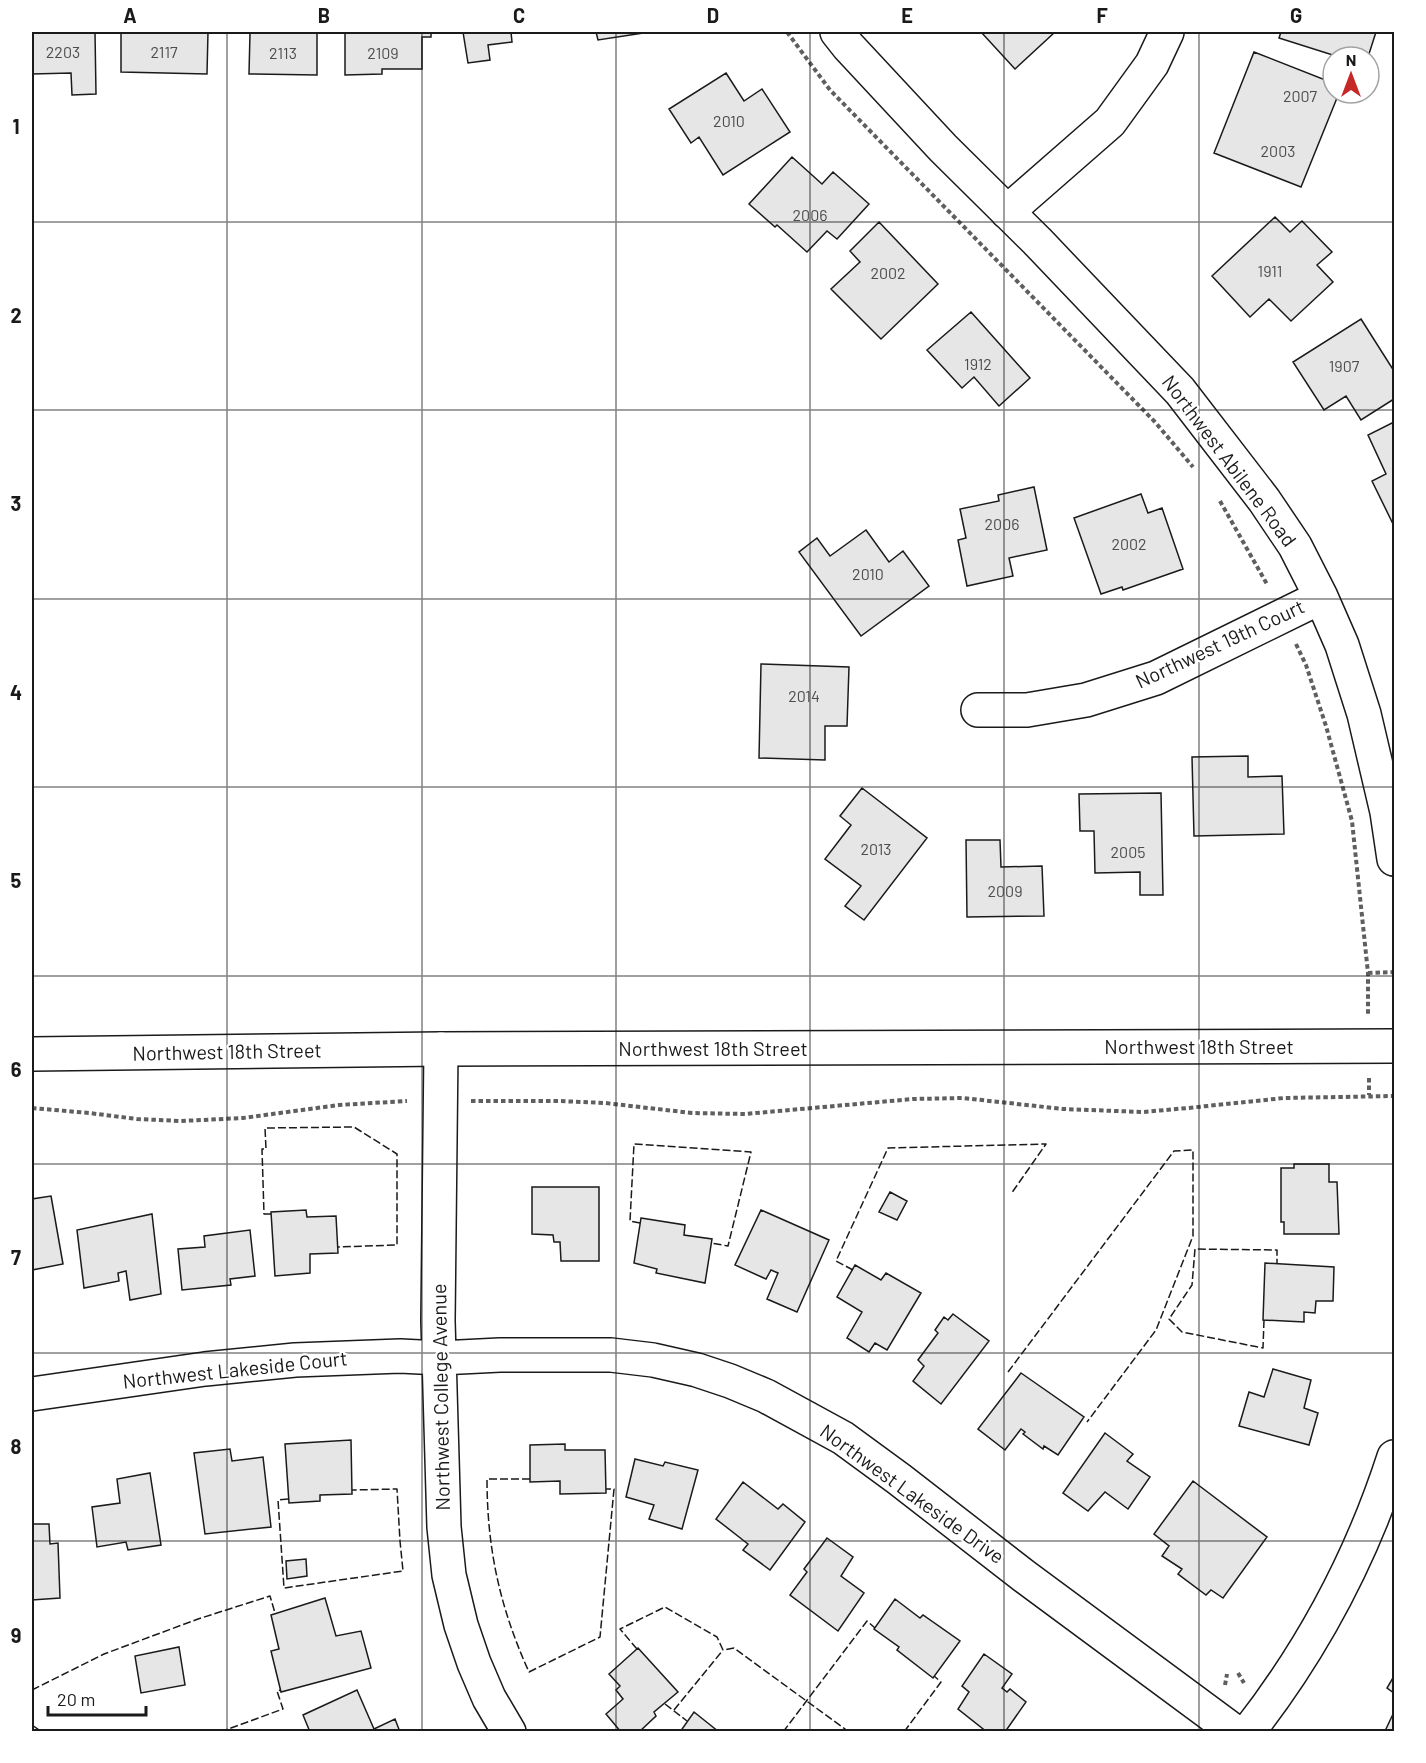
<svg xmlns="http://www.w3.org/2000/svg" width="1426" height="1763" font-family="Barlow,sans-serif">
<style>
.building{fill:#e6e6e6;stroke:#1a1a1a;stroke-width:1.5}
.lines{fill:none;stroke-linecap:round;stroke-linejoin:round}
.minor-casing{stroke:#1a1a1a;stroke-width:36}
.major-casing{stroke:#1a1a1a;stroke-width:36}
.path{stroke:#5f5f5f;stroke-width:4;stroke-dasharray:4.5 3;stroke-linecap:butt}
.minor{stroke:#fff;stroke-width:33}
.major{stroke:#fff;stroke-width:33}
.fence{stroke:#1a1a1a;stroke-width:1.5;stroke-dasharray:8 3;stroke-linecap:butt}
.grid{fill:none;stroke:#1a1a1a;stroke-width:1.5;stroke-opacity:0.55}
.labels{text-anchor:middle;stroke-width:4.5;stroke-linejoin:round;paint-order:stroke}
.number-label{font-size:16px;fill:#4d4d4d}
.street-label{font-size:20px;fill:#1a1a1a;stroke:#fff}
.neatline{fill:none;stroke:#1a1a1a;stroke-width:2}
.grid-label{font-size:20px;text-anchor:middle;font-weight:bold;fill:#1a1a1a}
</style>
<rect width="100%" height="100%" fill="#fff"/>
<path class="building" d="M32,32H95L96,94L72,95L71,73L32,74Z
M121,32H208L207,74L121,72Z
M234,32H317V75L249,74L250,33H234Z
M345,32H431V37H422V69H382V74L345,75Z
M463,32H511L512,42L488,45L490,60L468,63Z
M596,32H650L598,40Z
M981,32H1055L1015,69Z
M1281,32H1376L1368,57H1339L1279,38Z
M1254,52L1333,83V93H1339L1301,187L1214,153Z
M726,73L744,101L762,89L790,132L723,175L699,137L691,143L669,109Z
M792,157L822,184L833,172L869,204L837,239L827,231L807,252L777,225L775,227L749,204Z
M1275,217L1290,232L1302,221L1332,252L1317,265L1333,282L1291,321L1269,299L1250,317L1212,276Z
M879,222L938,284L881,339L831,289L860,262L850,251Z
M971,312L1030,378L999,406L974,377L962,388L927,350Z
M1361,319L1394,371V399L1361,420L1346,396L1324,410L1293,362Z
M1394,422V526L1372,481L1386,474L1368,435Z
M1034,487L1047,550L1009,558L1013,576L967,586L958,540L966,538L960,509L999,501L998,495Z
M1141,494L1148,513L1162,508L1183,569L1123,590L1122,587L1101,594L1074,518Z
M866,530L889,562L903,551L929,586L861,636L799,552L817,538L830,556Z
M761,664L849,667L847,726H825V760L759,758Z
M1248,756V777L1282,776L1284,834L1194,836L1192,757Z
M862,788L927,838L864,920L845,906L861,886L825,859L851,825L840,816Z
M1161,793L1163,895H1140V872L1095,873L1094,831H1080L1079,794Z
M966,840H1000L1001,867L1042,866L1044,916L967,917Z
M1294,1164H1329V1182H1337L1339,1234H1284V1222H1281V1168H1294Z
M532,1187H599V1261H561L560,1242H554L553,1235L532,1234Z
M890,1192L907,1201L897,1220L879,1212Z
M51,1196L63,1264L32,1270V1199Z
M306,1210L307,1217L336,1216L338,1253L310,1254V1273L275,1276L271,1212Z
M761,1210L829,1240L797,1312L767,1299L778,1273L771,1270L766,1279L735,1265Z
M152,1214L161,1294L130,1300L126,1271L118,1273L119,1281L84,1288L77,1230Z
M641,1218L685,1225L684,1235L712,1239L705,1283L656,1273L657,1269L634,1263Z
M250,1230L255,1276L230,1279L231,1285L182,1290L178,1249L205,1247L204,1236Z
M1265,1263L1334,1267L1333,1301H1316L1315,1313L1304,1312V1322L1263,1320Z
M855,1265L881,1280L886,1273L921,1293L887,1350L875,1343L869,1352L847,1338L862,1312L837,1297Z
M953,1314L989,1341L941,1404L913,1381L924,1366L918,1360L938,1333L935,1330L944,1317L948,1320Z
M1273,1369L1311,1380L1304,1408L1318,1413L1309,1445L1239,1426L1249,1392L1264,1397Z
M1021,1373L1084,1417L1058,1455L1044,1446L1043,1449L1023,1434L1025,1432L1021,1429L1005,1450L978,1429Z
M1105,1433L1133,1454L1127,1461L1150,1477L1128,1509L1105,1492L1088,1511L1063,1493Z
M351,1440L352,1494L320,1495V1501L289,1503L285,1444Z
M565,1444V1450H605L606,1493L560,1494V1481L530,1482V1445Z
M230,1449L232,1461L263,1457L271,1527L205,1534L194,1453Z
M635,1459L663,1466L665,1462L698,1470L682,1529L649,1519L654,1505L626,1497Z
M150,1473L161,1545L128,1550L126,1542L97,1547L92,1507L120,1503L117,1479Z
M1193,1481L1267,1537L1223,1598L1211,1590L1206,1595L1178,1574L1182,1569L1162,1556L1169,1546L1154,1534Z
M743,1482L778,1509L783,1504L805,1522L770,1570L743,1550L748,1544L716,1519Z
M32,1524H49L50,1544L58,1543L60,1598L32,1600Z
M827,1538L853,1557L841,1576L864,1593L838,1631L790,1595L807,1572L804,1569Z
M306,1559L307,1576L287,1579L286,1561Z
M325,1598L336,1636L361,1631L371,1668L281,1692L271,1651L279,1649L271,1615Z
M895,1599L920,1618L923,1615L960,1641L933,1678L897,1650L899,1647L874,1629Z
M179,1647L185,1685L141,1693L135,1656Z
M638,1648L678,1692L654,1712L656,1716L639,1732H621L606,1714L623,1699L616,1690L620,1686L609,1674Z
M984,1654L1012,1674L1002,1688L1007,1692L1010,1689L1026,1702L1005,1732H987L958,1709L969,1692L962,1686Z
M1394,1676V1693L1387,1688Z
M357,1690L374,1729L395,1719L400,1732H310L303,1715Z
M694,1712L719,1732H680Z
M1394,1712V1732H1386L1385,1731Z"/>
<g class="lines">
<defs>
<path id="minor" d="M837,32L848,46L943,148L1037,241L1180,391L1264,500L1295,546L1321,597L1342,645L1364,714L1387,812L1394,859
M1007,212L1110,122L1152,64L1167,32
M978,710H1027L1086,700L1156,678L1321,597
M441,1049L438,1321L444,1527L449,1575L461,1625L474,1663L489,1698L509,1732
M32,1394L205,1369L295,1360L400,1356L440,1358L500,1355H611L653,1360L697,1370L730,1381L766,1396L843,1438L899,1479L1024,1576L1235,1732
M1248,1732C1313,1649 1362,1556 1394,1457"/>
<path id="major" d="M32,1054L441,1049L1394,1046"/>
</defs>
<use href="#minor" class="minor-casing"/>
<use href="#major" class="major-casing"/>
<path class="path" d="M787,32L830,90L1155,422L1193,467
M1220,501L1268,586
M1296,644L1306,665L1326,726L1352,821L1368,973V1014
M1368,973L1394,972
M1369,1078V1095
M471,1101H560L605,1103L692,1113L745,1114L913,1099L963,1098L1063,1109L1143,1112L1188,1108L1284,1098L1394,1096
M32,1108L89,1113L137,1119L181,1121L243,1118L339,1105L407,1101
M1238,1673L1244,1683
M1225,1685L1227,1674"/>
<use href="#minor" class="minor"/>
<use href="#major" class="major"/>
<path class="fence" d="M271,1214H264L262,1149H266L265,1128L354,1127L397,1154V1245L338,1247
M640,1223L630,1221L634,1144L751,1152L728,1246L711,1243
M853,1270L836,1261L888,1148L1046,1144L1011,1194
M1264,1320L1263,1348L1182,1332L1169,1319L1192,1285L1195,1249L1277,1250V1264
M1008,1372L1174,1151L1193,1150V1236L1156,1330L1087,1422
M530,1479H487C487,1549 500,1608 529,1672L600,1637L614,1489H606
M288,1499L278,1500L284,1588L403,1571L400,1541L397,1489L352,1490
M637,1649L620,1629L665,1607L717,1637L723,1650L734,1648L849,1732
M32,1690L104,1654L198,1619L270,1596L275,1613
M665,1704L687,1721
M674,1710L723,1650
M32,1725L42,1732
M220,1732L283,1709L277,1691L281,1690
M783,1732L867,1621L875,1628
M904,1732L941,1682L934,1676"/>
</g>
<path class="grid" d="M227,32V1732M422,32V1732M616,32V1732M810,32V1732M1004,32V1732M1199,32V1732M32,222H1394M32,410H1394M32,599H1394M32,787H1394M32,976H1394M32,1164H1394M32,1353H1394M32,1541H1394"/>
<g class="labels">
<g class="number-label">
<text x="63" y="58">2203</text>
<text x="164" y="58">2117</text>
<text x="283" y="59">2113</text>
<text x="383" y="59">2109</text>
<text x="1300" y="102">2007</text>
<text x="729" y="127">2010</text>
<text x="1278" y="157">2003</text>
<text x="810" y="221">2006</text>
<text x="1270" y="277">1911</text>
<text x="888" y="279">2002</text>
<text x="978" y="370">1912</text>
<text x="1344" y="372">1907</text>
<text x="1002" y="530">2006</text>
<text x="1129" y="550">2002</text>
<text x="868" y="580">2010</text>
<text x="804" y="702">2014</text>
<text x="876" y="855">2013</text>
<text x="1128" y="858">2005</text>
<text x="1005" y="897">2009</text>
</g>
<g class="street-label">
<text transform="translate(1229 461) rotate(53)" y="7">Northwest Abilene Road</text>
<text transform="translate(1220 644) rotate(-25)" y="7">Northwest 19th Court</text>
<text x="1199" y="1054">Northwest 18th Street</text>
<text x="713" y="1056">Northwest 18th Street</text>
<text transform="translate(227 1052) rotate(-1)" y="7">Northwest 18th Street</text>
<text transform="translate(235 1370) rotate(-6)" y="7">Northwest Lakeside Court</text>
<text transform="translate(441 1397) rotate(-91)" y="7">Northwest College Avenue</text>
<text transform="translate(912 1494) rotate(36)" y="7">Northwest Lakeside Drive</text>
</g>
</g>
<rect width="1426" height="1763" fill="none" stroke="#ffffff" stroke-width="66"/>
<g transform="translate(1351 75)"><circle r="28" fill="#ffffff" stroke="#a3a3a3" stroke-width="1.5"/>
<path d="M0-4.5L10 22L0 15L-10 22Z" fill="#c62828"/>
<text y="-9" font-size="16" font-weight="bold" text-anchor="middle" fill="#1a1a1a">N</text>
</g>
<path d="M48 1706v9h98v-9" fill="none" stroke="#1a1a1a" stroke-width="3"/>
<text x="57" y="1706" font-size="18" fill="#1a1a1a" stroke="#ffffff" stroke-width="4.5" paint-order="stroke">20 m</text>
<rect x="33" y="33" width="1360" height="1697" class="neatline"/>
<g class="grid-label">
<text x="130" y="23">A</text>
<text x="324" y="23">B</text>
<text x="519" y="23">C</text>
<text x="713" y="23">D</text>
<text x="907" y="23">E</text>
<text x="1102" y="23">F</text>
<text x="1296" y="23">G</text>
<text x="16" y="134">1</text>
<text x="16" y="323">2</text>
<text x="16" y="511">3</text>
<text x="16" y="700">4</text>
<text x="16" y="888">5</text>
<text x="16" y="1077">6</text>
<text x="16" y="1265">7</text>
<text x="16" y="1454">8</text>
<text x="16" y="1643">9</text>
</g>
</svg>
